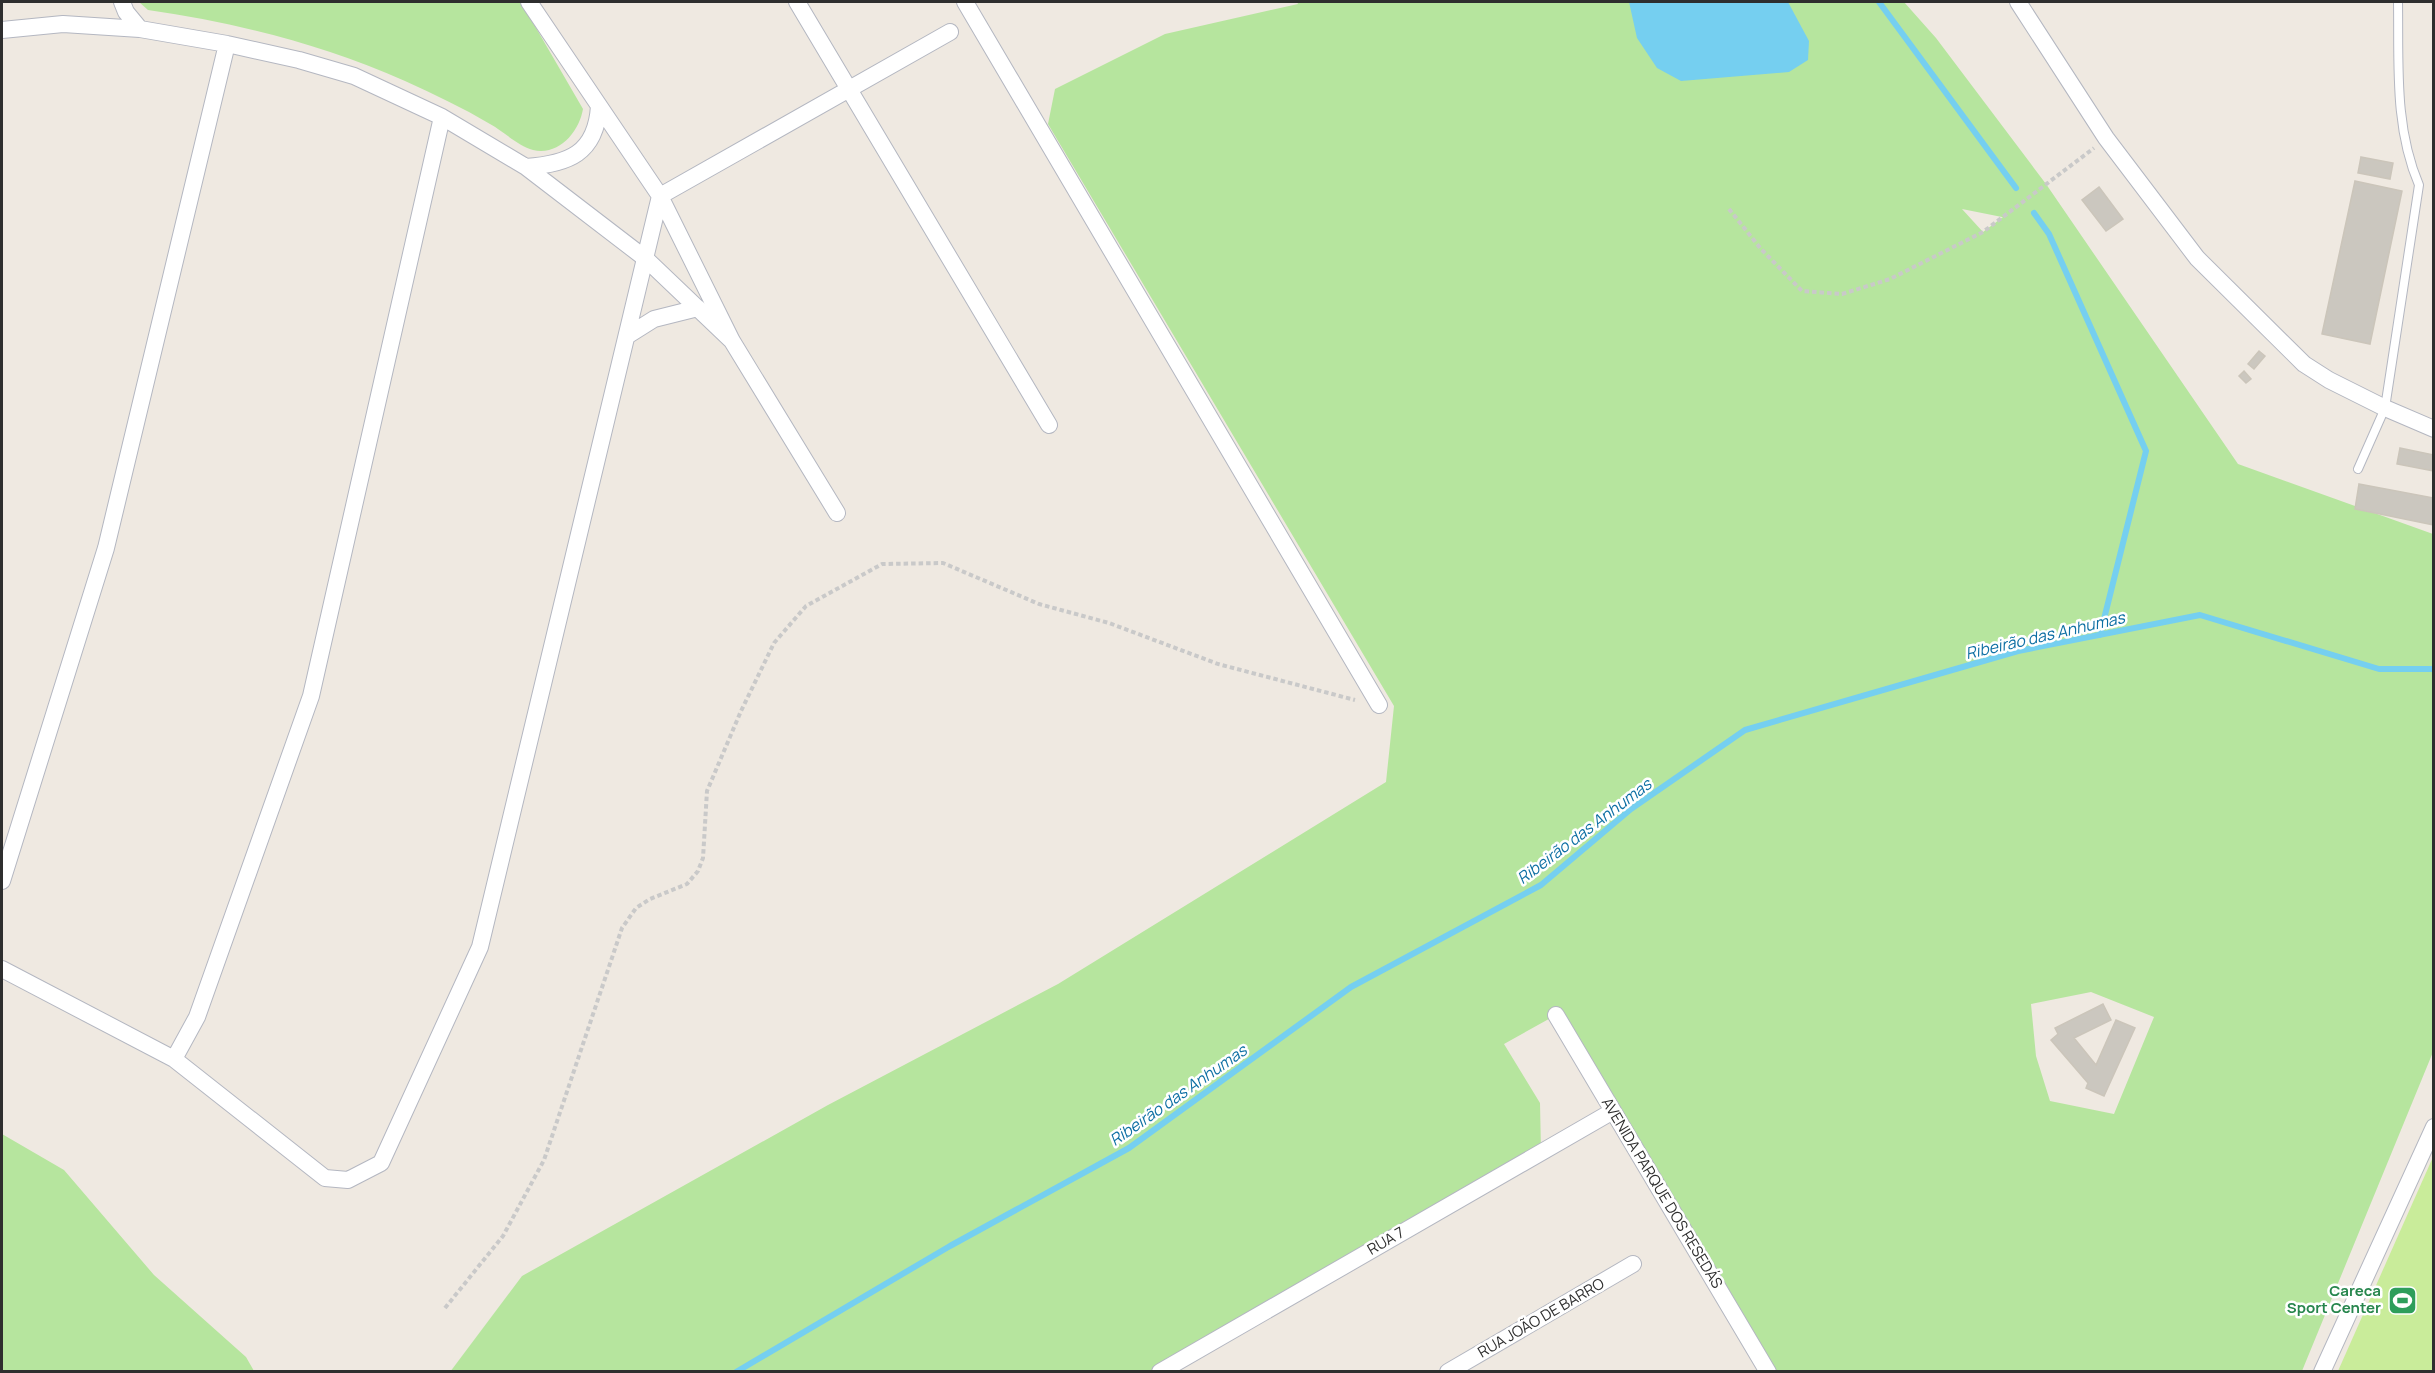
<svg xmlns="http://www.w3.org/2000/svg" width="2435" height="1373" font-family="Manrope,sans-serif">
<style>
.green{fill:#b6e59e;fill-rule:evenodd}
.pitch{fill:#c9ec9a}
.water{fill:#75cff0}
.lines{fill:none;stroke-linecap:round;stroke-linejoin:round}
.stream{stroke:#75cff0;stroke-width:6}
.building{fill:#cbc7bf;stroke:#cbc5ba;stroke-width:1.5}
.service-casing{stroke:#b4b7c1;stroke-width:10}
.minor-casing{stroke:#b4b7c1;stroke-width:18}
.path{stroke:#c9c9c9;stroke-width:4;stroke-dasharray:4.5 3;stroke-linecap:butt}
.service{stroke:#fff;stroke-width:8}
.minor{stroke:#fff;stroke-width:16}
.labels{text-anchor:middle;stroke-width:5;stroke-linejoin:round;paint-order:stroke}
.street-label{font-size:15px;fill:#2e2e2e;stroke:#fff}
.leisure-label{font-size:15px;font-weight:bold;fill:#27864d;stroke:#fff;text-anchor:end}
.water-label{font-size:16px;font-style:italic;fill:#0d6fa3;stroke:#fff}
</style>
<rect width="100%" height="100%" fill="#efe9e1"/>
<path class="green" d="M139,2H521L583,109C579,132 559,156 533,150C518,146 503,131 490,124C463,108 434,94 405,81C322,44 237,23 148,10Z
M1297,2H1904L1936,38L2046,184L2238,464L2433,534V1052L2302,1371H1768L1556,1015L1504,1044L1540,1103L1541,1152L1160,1371L450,1372L522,1276L828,1105L1058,984L1386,782L1394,706L1048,124L1055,89L1165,34L1298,4ZM1962,209L2002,217H2003L1983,232ZM2091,992L2154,1017L2114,1114L2050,1101L2036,1056L2031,1004Z
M2,1134L64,1170L154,1275L246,1357L254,1371H2Z"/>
<path class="pitch" d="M2433,1157V1371H2338Z"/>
<path class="water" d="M1629,2H1788L1809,41L1808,60L1789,72L1681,81L1657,68L1637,38Z"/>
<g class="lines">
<path class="stream" d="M1879,2L2016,188
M2034,213L2049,234L2146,451L2100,635
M736,1372L950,1246L1129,1148L1351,987L1541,885L1631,809L1745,730L2018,651L2200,615L2379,669H2434"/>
</g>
<path class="building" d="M2361,157L2393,163L2390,179L2358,173Z
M2355,181L2402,191L2370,344L2322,334Z
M2099,187L2123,219L2106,231L2082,200Z
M2259,351L2265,356L2254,369L2248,364Z
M2244,371L2251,379L2246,383L2239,376Z
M2400,448L2434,455V471L2397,464Z
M2359,484L2434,498V525L2355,509Z
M2103,1004L2111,1020L2074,1038L2096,1065L2116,1020L2135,1028L2104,1096L2086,1088L2088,1083L2051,1040L2058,1034L2055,1028Z"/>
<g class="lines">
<defs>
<path id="service" d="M2358,469L2385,408L2419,185C2394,127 2399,63 2398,2"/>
<path id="minor" d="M122,2L126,12L140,29
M529,2L660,196L732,341L837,513
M797,2L1049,425
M965,2L1379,705
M2018,2L2106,138L2197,258L2304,364L2329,380L2385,408L2434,429
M2,30L63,24L140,29L227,44L299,60L354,76L442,117L526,167L646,259L732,341
M526,167C568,164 596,154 599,106
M627,336L654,319L698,308
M2,881L106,548L227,44
M2,969L174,1059L325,1178L348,1180L381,1163L480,947L660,196L950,32
M1556,1015L1768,1372
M174,1059L197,1017L311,696L442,117
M1160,1372L1613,1111
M1448,1372L1633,1264
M2322,1372L2434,1127"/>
</defs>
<use href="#service" class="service-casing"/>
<use href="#minor" class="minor-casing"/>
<path class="path" d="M1729,209L1761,249L1802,291L1842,294L1890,279L1983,232L2094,148
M445,1308L503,1236L544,1160L622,928L636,908L650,899L687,884L698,871L703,858L707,791L741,711L774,643L806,606L882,564L943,563L1039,604L1109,623L1218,664L1355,700"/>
<use href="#service" class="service"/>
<use href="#minor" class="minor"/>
</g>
<defs>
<symbol id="stadium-square" viewBox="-11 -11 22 22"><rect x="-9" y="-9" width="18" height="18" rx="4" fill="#2e9e5b" stroke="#fff"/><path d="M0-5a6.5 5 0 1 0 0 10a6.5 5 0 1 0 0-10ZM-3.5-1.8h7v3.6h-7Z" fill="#fff"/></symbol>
</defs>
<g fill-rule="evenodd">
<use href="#stadium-square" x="2386" y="1284" width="33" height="33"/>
</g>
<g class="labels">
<g class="street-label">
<text transform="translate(1662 1193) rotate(59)" y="5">AVENIDA PARQUE DOS RESEDÁS</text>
<text transform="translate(1386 1241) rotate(-30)" y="5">RUA 7</text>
<text transform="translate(1541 1318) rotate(-30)" y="5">RUA JOÃO DE BARRO</text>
</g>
<g class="leisure-label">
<text x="2381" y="1296">Careca<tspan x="2381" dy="17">Sport Center</tspan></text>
</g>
<g class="water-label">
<text transform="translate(2045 635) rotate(-13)" y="6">Ribeirão das Anhumas</text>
<text transform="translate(1584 831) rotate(-37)" y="6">Ribeirão das Anhumas</text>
<text transform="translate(1178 1095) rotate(-35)" y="6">Ribeirão das Anhumas</text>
</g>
</g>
<rect width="2435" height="1373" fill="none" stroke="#2e2e2e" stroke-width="6"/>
</svg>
